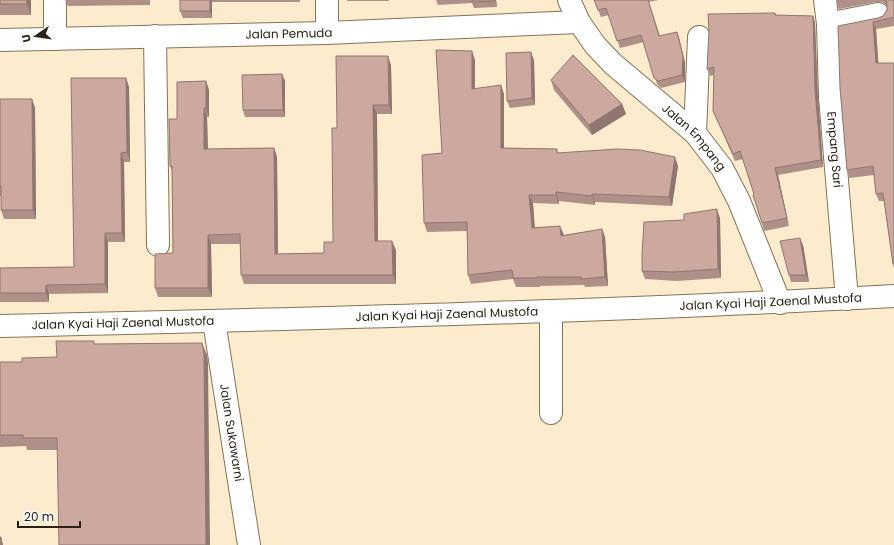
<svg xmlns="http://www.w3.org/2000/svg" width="894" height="545" font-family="Poppins,sans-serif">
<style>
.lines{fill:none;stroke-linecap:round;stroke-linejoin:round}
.minor-casing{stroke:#837458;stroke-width:24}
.major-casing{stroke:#837458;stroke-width:24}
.minor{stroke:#fff;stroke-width:22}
.major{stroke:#fff;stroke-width:22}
.wall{fill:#af9089}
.shaded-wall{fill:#8f766f}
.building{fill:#cca89f;stroke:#8f766f}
.labels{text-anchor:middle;stroke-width:3;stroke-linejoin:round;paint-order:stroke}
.street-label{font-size:12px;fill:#292317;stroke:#fff}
</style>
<rect width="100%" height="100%" fill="#fcebcc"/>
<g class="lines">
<defs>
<g id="minor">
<path d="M55,0V39"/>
<path d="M327,0V33"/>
<path id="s1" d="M825,0L828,24L830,97L847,299"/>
<path d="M828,24L878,14"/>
<path d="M155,36L158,245"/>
<path id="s2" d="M0,40L327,33L579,22"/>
<path d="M695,133L699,37"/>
<path id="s3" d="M214,321L249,545"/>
<path d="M551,413V311"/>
</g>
<g id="major">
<path id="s4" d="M569,0L579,22L595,45L613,64L695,133L722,168L739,201L780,303"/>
<path id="s5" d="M0,326C298,319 596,312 894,296"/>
</g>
</defs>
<use href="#minor" class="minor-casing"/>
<use href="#major" class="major-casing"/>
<use href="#minor" class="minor"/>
<use href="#major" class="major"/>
</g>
<path class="wall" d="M0,0H31V15H0Z
M65,0H150V5L68,6Z
M180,0H300V2H212V18H183L180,11Z
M347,0H389V1H347Z
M436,0H496L497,7L474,8L472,3L438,5Z
M594,0H658L649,2L660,36L677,32L679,38L685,63V82L661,88L657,84L644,42L620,48L609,15L601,17Z
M836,0H894V26L876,29L878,63H894V268L893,264L884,201H879L876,194L874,175L849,178L847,170L838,26L878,18L883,16L887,10V6L882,2H876L839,9Z
M775,13L776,15L813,16L815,23L818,97L823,167L778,175L789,226L764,231L762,223L754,194L743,159L735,161L713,111L714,75L710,76L707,69Z
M475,60V89L504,94V148L557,149L558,153L678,166L672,206L595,202V205L559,201V204L533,203L535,227L564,235L602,229L605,237L608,286L585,287L584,285L540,286V287H516L513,279L471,284L468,275L467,231L427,232L424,223L442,153Z
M534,60L535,105L510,108L507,101Z
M391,65L392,114H377L378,241L396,250V284H244L241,275V244H211L212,297H158L155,288L173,253L172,171L170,166L177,119L206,81L209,90V117H207L208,149L274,148L277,157L278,254L324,253L333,242L337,128Z
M282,74L285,81V117H245L243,110Z
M126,78L129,87L130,162H124L125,242H108V293L49,294V302H0V268L74,267Z
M551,80L622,104L626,114L592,135L554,90Z
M32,99L35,108L36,219H4L1,210V196H0V131Z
M720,218L721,278L677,281L645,279L642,271L684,220Z
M803,245L809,282H791L789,275Z
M95,344L207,355L208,364L57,450H27L26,446L0,447V362H22L57,357Z"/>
<path class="shaded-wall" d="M27,0H31V15L27,4Z
M210,0H211L212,2V18L210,11Z
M495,0H496L497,7Z
M813,16L815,23L818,97L823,167L821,160L815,90Z
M873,22L876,29L879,71L876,63Z
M677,32L679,38L685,63V82L682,75Z
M472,51L475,60V98L472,89Z
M531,52L534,60L535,105L532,98Z
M388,56L391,65L392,114L389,105Z
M282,74L285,81V117L283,110Z
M126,78L129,87L130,162L127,152Z
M206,81L209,90V117L206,108Z
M501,85L504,94V157L501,148Z
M32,99L35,108L36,219L33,210Z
M622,104L626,114L592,135L589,125Z
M373,105L377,114L378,250L375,241Z
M204,108L207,117L208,158L204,149Z
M274,148L277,157L278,263L275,254Z
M121,153L124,162L125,242L122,233Z
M675,157L678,166L672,206L669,197Z
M775,168L778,175L789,226L787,218Z
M556,192L559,201V204L556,195Z
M592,194L595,202V205L592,196Z
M529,195L533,203L535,236L532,228Z
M717,209L720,218L721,278L718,269Z
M560,226L564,235L561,236Z
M602,229L605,237L608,286L605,277Z
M105,233L108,242V293L105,284Z
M208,235L211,244L212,297L208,288Z
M800,238L803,245L809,282L806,275Z
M392,241L396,250V284L393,275Z
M46,285L49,294V302L46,293Z
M202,343L207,355L208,364L210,545H206Z
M1,537L3,545H1Z"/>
<path class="building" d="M0,0H27V4H0Z
M180,0H210V11H180Z
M472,0H495V1L472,2Z
M594,0H648L659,36L677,32L683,56L682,75L658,81L654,78L641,35L617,41L606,8L598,10Z
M886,0H894V17L873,22L876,63H894V264H893L883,193L876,194L873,166L847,170L840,88L838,26L878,18L883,16L887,10V3Z
M775,13V15L813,16L815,90L821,160L775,168L787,218L762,223L753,195L754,194L740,151L733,154L713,111L714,67L707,69L709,30L708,14Z
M436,50L472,51V89L501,85V148L557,149V153L617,149L640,150L675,157L669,197L592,194V196L556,192V195H529L532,228L560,226L561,236L602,229L605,277L581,279V277H537V278H513L512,270L468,275L467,222L424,223L422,155L442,153Z
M531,52L532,98L507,101L506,53Z
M573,55L622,104L589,125L551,80Z
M336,56H388L389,105H373L375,241H392L393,275H241L240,234L208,235V288H155V254L173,253L172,166H170L169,119H177V82L206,81V108H204V149L274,148L275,254L324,253V242H333L332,128H337Z
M282,74L283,110H243L242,75Z
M71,78H126L127,152L121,153L122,233H105V284L46,285V293H0V268L74,267Z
M0,99H32L33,210H1V186H0Z
M717,209L718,269L674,272L642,271V254L644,222L684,220V214Z
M800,238L806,275H789L780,241Z
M56,341H94V344L202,343L204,353L206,545H59L57,438H23V435H0V362H22V358L57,357Z
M0,537H1V545H0Z"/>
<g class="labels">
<g class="street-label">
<text dy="4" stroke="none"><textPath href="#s2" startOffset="289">Jalan Pemuda</textPath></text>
<text dy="4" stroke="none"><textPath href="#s4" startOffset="188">Jalan Empang</textPath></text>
<text dy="4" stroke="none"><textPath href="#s1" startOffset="150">Empang Sari</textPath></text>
<text dy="4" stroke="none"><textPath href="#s5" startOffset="771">Jalan Kyai Haji Zaenal Mustofa</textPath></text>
<text dy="4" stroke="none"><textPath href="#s5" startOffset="447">Jalan Kyai Haji Zaenal Mustofa</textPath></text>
<text dy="4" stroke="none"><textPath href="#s5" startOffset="123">Jalan Kyai Haji Zaenal Mustofa</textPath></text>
<text dy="4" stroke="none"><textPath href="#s3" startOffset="113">Jalan Sukawarni</textPath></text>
</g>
</g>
<g transform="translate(36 36) rotate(257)" stroke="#ffffff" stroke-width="3" paint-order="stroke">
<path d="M0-3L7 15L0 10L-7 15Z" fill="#292317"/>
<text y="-6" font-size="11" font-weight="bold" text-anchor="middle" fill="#292317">U</text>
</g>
<path d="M18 521v6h62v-6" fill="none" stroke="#292317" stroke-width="2"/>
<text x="24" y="521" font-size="12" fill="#292317" stroke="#ffffff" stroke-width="3" paint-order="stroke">20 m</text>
</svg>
